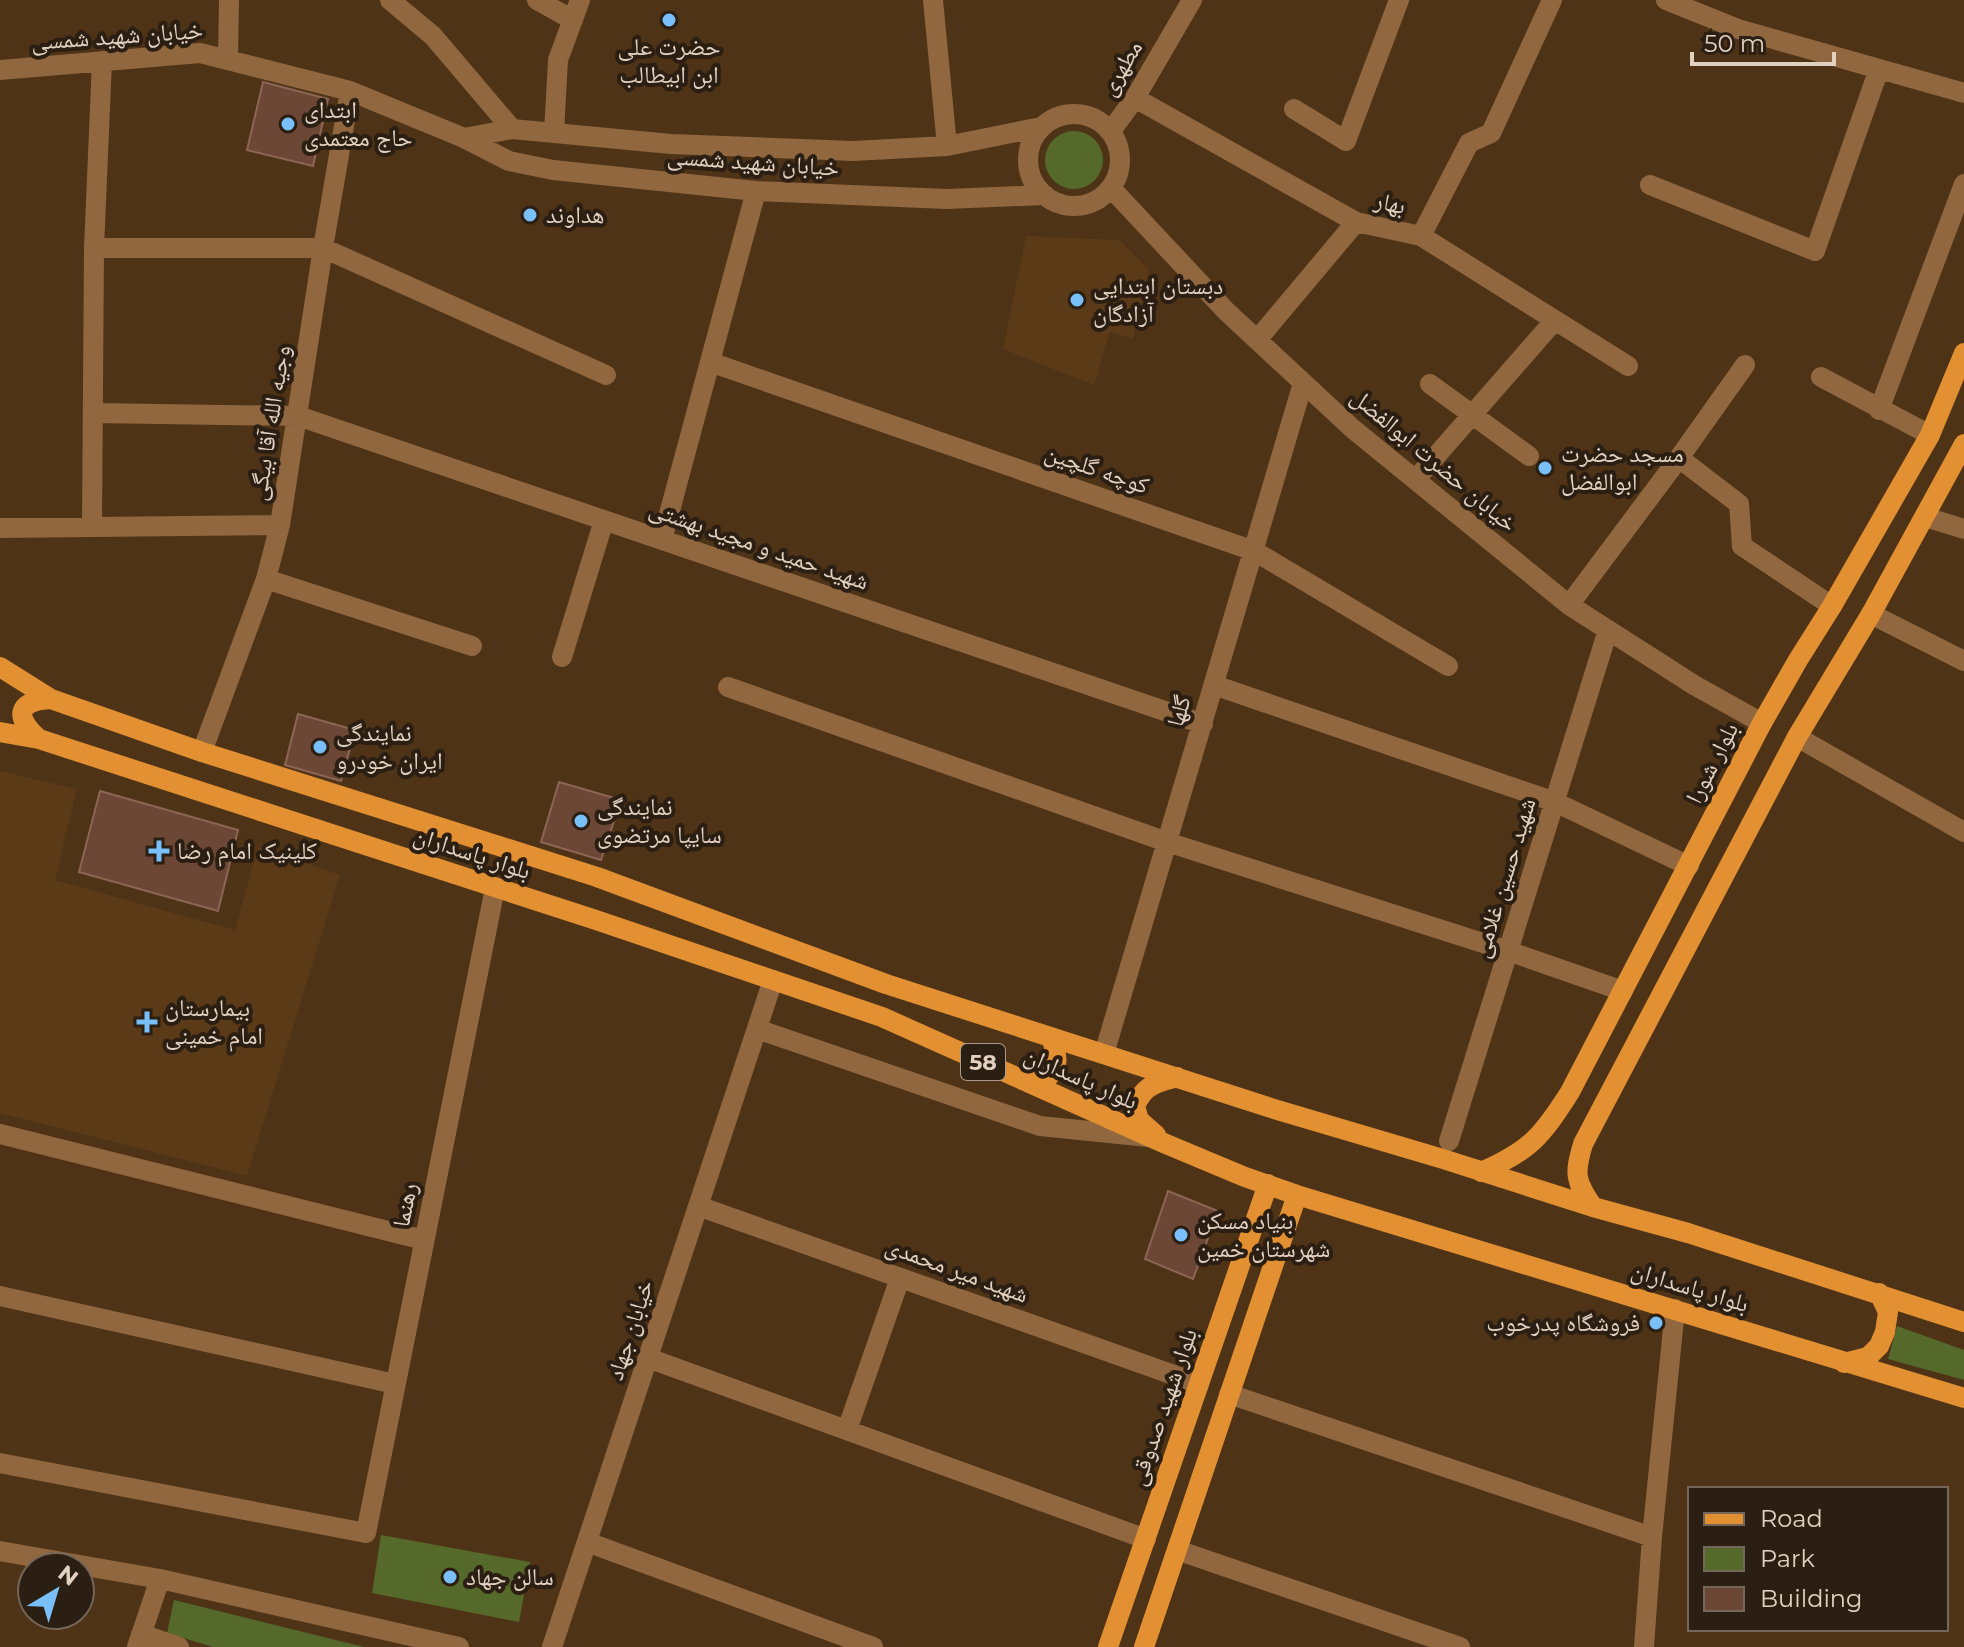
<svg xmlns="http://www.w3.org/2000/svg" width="1964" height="1647" font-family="Montserrat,'Noto Naskh Arabic',sans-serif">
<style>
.built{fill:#5b3a18}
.green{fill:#55692a}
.building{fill:#6c4736;stroke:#8d6554;stroke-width:2}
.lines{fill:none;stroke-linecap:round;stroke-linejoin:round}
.minor{stroke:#90673f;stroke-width:20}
.major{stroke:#e39032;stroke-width:20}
.poi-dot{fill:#79bff8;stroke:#2b1e12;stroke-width:3}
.labels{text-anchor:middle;stroke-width:8;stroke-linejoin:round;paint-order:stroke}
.shield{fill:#2b1e12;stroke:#ab9b8c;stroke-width:2}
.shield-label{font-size:22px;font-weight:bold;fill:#e2d1c1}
.street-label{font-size:24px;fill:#e2d1c1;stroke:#2b1e12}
.poi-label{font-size:24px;fill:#e2d1c1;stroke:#2b1e12;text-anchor:start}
</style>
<rect width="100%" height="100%" fill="#4e3317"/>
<path class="built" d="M1026,236L1119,240L1149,270L1133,339L1110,332L1094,385L1003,349Z
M0,771L77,789L55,880L235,930L258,847L340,875L247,1176L0,1113Z"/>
<path class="green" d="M1045 160a29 29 0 1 1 58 0a29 29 0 1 1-58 0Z
M1897,1326L1964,1350V1380L1888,1359Z
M381,1535L530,1562L519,1622L372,1593Z
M174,1600L364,1647H213L167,1633Z"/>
<path class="building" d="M263,82L328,99L313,166L247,150Z
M298,714L355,730L341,781L285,765Z
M559,782L621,800L601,860L541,842Z
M100,791L238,830L218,911L79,872Z
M1168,1191L1218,1211L1193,1279L1145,1259Z"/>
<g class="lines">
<path class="minor" d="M390,0L433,36L512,129
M537,0L573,20
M933,0L947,146
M1666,0L1738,29L1964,93
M228,58L229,0
M0,70L200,53L350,91L464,138L509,161L553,170L756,191L946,199L1045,195
M1135,98L1356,222L1421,236L1628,366
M1294,109L1346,141L1399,0
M1028 160a46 46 0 1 1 92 0a46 46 0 1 1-92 0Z
M1111,131L1135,98L1192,0
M554,133L558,60L580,0
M464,138L512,129L671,144L853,151L947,146L1041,127
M1650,185L1815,251L1879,69
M1111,188L1226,311L1353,429L1569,605L1694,685L1762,723
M1421,236L1469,143L1491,133L1552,0
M94,248H323L606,375
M1257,340L1356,222
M710,362L1254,551L1448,666
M1821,377L1930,435
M1430,384L1529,456
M1879,410L1964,184
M93,413L298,416L1203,724
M1679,458L1739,504L1742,546L1832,606
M1416,479L1555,320
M1925,517L1964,529
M92,526L94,248L102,61
M0,528L280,525
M662,540L756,191
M266,579L472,646
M1569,605L1679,458L1745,365
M1871,614L1964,661
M562,657L604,520
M1214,685L1555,802L1689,866
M728,687L1167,842L1508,951L1623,991
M1797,737L1964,832
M202,752L266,579L280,525L323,248L350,91
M757,1029L1040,1126L1148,1137
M1104,1054L1303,383
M0,1134L424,1240
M1449,1141L1608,630
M698,1206L1199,1384
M0,1296L395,1384
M648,1358L1146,1539
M1229,1394L1652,1537
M847,1430L900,1278
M0,1463L366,1533L495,888
M587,1542L873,1647
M1177,1550L1460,1647
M0,1551L160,1579L459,1647
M141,1634L179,1647
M137,1647L160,1579
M552,1647L773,980
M1644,1647L1652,1537L1675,1309"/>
<path class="major" d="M0,667L51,699L202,752L597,877L886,984L1271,1108L1443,1159L1593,1207L1688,1233L1964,1322
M0,732L39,739L596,920L882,1017L1166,1144L1245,1177L1297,1195L1964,1398
M39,739C15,718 15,701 51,699
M1027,1082L1047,1079C1061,1062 1057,1057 1051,1037
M1156,1135L1139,1120L1135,1106C1145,1084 1155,1084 1177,1077
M1481,1172C1530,1151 1542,1136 1570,1092L1762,723L1798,660L1832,606L1930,435L1964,353
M1593,1207C1575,1181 1574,1174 1583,1144L1797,737L1871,614L1964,444
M1844,1363L1868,1357L1879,1346L1885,1332L1888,1312L1879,1293
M1108,1647L1268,1184
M1144,1647L1297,1195"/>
</g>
<g class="poi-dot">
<circle cx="669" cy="20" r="8"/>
<circle cx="288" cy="124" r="8"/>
<circle cx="530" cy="215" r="8"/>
<circle cx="1077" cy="300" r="8"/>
<circle cx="1545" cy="468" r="8"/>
<circle cx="320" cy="747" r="8"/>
<circle cx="581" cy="821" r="8"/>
<path d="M155 839h8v8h8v8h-8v8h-8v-8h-8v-8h8z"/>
<path d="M143 1010h8v8h8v8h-8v8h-8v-8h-8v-8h8z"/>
<circle cx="1181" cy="1235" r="8"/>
<circle cx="1656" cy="1323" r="8"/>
<circle cx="450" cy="1577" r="8"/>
</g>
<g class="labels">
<rect class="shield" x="961" y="1044" width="44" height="36" rx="6"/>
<g class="shield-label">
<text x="983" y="1070">58</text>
</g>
<g class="street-label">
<text transform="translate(117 36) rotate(-4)" y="8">خیابان شهید شمسی</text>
<text transform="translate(1121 68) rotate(-59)" y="8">مطهری</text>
<text transform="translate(753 162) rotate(4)" y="8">خیابان شهید شمسی</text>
<text transform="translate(1390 203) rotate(13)" y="8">بهار</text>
<text transform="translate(270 423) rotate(-81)" y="8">وجیه الله آقا بیگی</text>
<text transform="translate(1434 460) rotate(40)" y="8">خیابان حضرت ابوالفضل</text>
<text transform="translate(1097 469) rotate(19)" y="8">کوچه گلچین</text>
<text transform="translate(759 545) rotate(19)" y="8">شهید حمید و مجید بهشتی</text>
<text transform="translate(1179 711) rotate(-73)" y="8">گلها</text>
<text transform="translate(1712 763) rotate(-63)" y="8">بلوار شورا</text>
<text transform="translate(472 853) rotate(18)" y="8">بلوار پاسداران</text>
<text transform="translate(1504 878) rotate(-73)" y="8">شهید حسین غلامی</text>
<text transform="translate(1081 1078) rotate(24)" y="8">بلوار پاسداران</text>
<text transform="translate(405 1205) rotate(-79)" y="8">رهنما</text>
<text transform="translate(957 1270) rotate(20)" y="8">شهید میر محمدی</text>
<text transform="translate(1690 1287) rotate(17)" y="8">بلوار پاسداران</text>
<text transform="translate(630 1330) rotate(-72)" y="8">خیابان جهاد</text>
<text transform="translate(1163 1407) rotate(-71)" y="8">بلوار شهید صدوقی</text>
</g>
<g class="poi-label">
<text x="669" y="55" text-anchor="middle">حضرت علی<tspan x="669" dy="28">ابن ابیطالب</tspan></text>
<text x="304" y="118">ابتدای<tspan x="304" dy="28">حاج معتمدی</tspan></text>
<text x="546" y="223">هداوند</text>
<text x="1093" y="294">دبستان ابتدایی<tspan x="1093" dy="28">آزادگان</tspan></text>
<text x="1561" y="462">مسجد حضرت<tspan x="1561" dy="28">ابوالفضل</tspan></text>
<text x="336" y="741">نمایندگی<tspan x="336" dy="28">ایران خودرو</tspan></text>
<text x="597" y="815">نمایندگی<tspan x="597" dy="28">سایپا مرتضوی</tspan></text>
<text x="177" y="859">کلینیک امام رضا</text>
<text x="165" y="1016">بیمارستان<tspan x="165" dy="28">امام خمینی</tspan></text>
<text x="1197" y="1229">بنیاد مسکن<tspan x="1197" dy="28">شهرستان خمین</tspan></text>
<text x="1640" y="1331" text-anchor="end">فروشگاه پدرخوب</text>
<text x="466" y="1585">سالن جهاد</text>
</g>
</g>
<rect x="1688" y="1487" width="260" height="144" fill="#2b1e12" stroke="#746658" stroke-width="2"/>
<rect x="1704" y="1513" width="40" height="12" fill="#e39032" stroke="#746658" stroke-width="2"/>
<text x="1760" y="1527" font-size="24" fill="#e2d1c1">Road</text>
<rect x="1704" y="1547" width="40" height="24" fill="#55692a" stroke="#746658" stroke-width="2"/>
<text x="1760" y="1567" font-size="24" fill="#e2d1c1">Park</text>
<rect x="1704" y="1587" width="40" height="24" fill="#6c4736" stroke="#746658" stroke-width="2"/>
<text x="1760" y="1607" font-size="24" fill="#e2d1c1">Building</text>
<g transform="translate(56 1591) rotate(38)"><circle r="38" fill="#2b1e12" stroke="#746658" stroke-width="2"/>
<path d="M0-6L14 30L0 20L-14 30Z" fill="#79bff8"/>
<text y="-12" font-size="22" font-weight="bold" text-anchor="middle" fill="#e2d1c1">N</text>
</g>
<path d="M1692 52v12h142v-12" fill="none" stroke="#e2d1c1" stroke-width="4"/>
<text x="1704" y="52" font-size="24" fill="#e2d1c1" stroke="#2b1e12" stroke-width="6" paint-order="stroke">50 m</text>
</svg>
